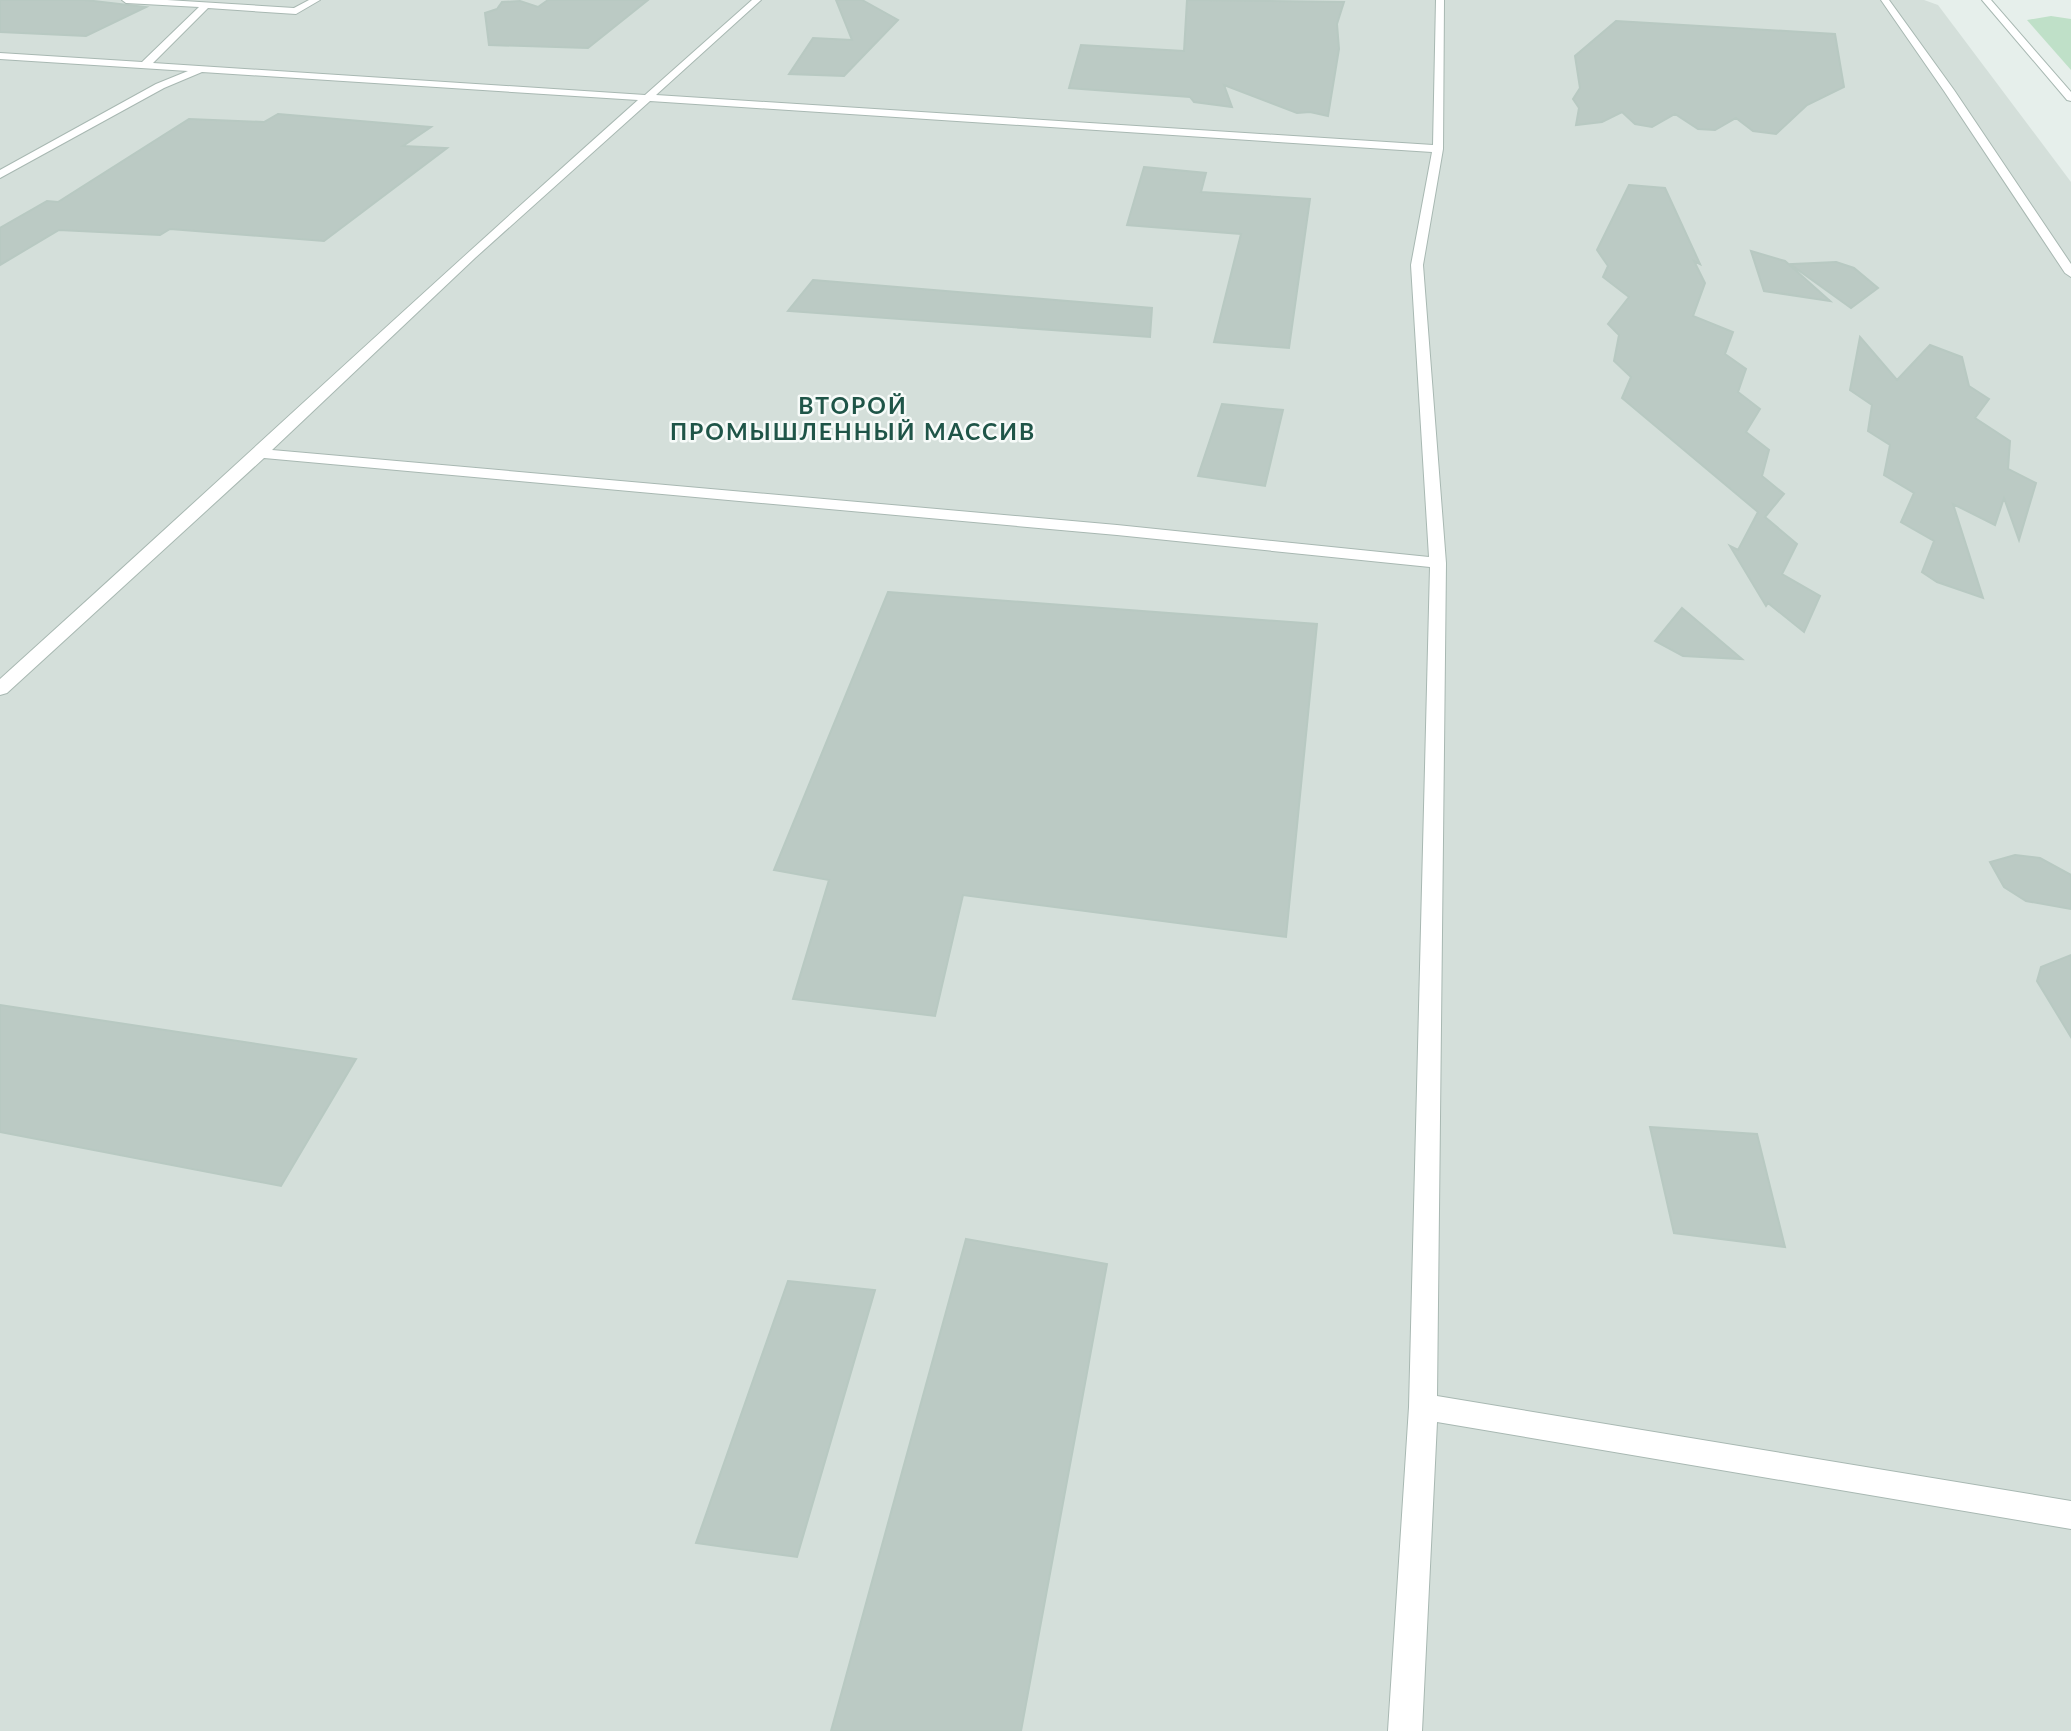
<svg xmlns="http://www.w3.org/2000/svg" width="2071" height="1731" font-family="Lato,sans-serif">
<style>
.built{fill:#d4dfda}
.green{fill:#bfe0c8}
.building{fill:#bbcac4;stroke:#b8c9c2;stroke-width:2}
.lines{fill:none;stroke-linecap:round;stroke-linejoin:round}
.minor-casing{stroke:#a8b8b2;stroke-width:2}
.minor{fill:#fff;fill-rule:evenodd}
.labels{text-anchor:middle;stroke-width:5;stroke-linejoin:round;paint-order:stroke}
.far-district-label{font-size:23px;font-weight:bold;letter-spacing:2px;fill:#1f5548;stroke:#f7fbf9}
</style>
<rect width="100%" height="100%" fill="#e6efeb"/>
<path class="built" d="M0,0H1924L1938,5L2071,182V1731H0Z"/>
<path class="green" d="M2051,16L2071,19V70L2027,20Z"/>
<path class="building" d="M0,0H85L146,7L86,36L0,32Z
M548,0H648L588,48L489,45L485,13L497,9L502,2L520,1L538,7Z
M836,0H862L898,20L844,76L789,74L813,38L852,40Z
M1187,0L1344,2L1337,24L1339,49L1328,116L1310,112L1297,113L1224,85L1232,107L1194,102L1190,97L1069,88L1081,45L1184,51Z
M1616,21L1835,34L1844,87L1807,105L1776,134L1753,131L1736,118L1715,130L1698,129L1675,114L1652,127L1635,124L1622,112L1602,122L1576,125L1579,108L1573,99L1580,88L1575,56Z
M278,114L431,127L403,146L447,148L324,241L170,229L160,235L59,230L0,265V228L47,201L58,202L189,119L264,122Z
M1144,167L1206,173L1201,192L1310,199L1289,348L1214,342L1241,234L1127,225Z
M1629,185L1665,188L1700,264L1694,261L1705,283L1693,316L1733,332L1725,354L1746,369L1738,392L1760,409L1746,432L1769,450L1762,476L1784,494L1765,517L1797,544L1782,574L1820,596L1804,632L1768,603L1766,606L1730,546L1738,550L1758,512L1622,398L1631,377L1614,361L1619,335L1608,324L1629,297L1603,277L1608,266L1597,250Z
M1751,251L1785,261L1830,301L1764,291Z
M1836,262L1854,268L1878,288L1851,308L1790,264Z
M813,280L1152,308L1150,337L788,311Z
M1860,337L1897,380L1930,345L1962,357L1969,386L1989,399L1975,418L2010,441L2008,469L2036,483L2019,540L2004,498L1995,525L1953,504L1983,598L1937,582L1922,572L1934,541L1901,522L1914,493L1884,475L1890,445L1868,431L1872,405L1850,390Z
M1222,404L1283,410L1265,486L1198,476Z
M888,592L1317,624L1286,937L963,895L935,1016L793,999L829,880L774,870Z
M1682,608L1742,659L1683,656L1655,641Z
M2015,855L2040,858L2071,875V909L2026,901L2004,887L1990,862Z
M2071,955V1037L2037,981L2041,967Z
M0,1005L356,1059L281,1186L0,1132Z
M1650,1127L1757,1134L1785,1247L1674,1233Z
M966,1239L1107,1264L1021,1731H831Z
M788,1281L875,1290L797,1557L696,1543Z"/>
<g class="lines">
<defs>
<path id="minor" d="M122,0H167L294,8L309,0H320L296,14L208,8L153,63L645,95L752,0H761L656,95L1433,145L1436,0H1444L1443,149L1423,265L1446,563L1437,1396L2071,1501V1529L1437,1422L1422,1731H1388L1409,1407L1430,567L1117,535L264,458L7,693L0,695V679C213,487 423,291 638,100L202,72L164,88L0,178V170L156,84L188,71L0,59V53L142,62L199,7L126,3ZM650,101L1432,152L1411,265L1429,557L1117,525L272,450L475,258Z
M1881,0H1889L1954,90L2071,264V277L2065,273L1944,91Z
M1982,0H1991L2071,92V101L2067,100Z"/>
</defs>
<use href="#minor" class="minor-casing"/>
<use href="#minor" class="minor"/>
</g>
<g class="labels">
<g class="far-district-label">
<text x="853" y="414">ВТОРОЙ<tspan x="853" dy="26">ПРОМЫШЛЕННЫЙ МАССИВ</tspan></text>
</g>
</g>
</svg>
